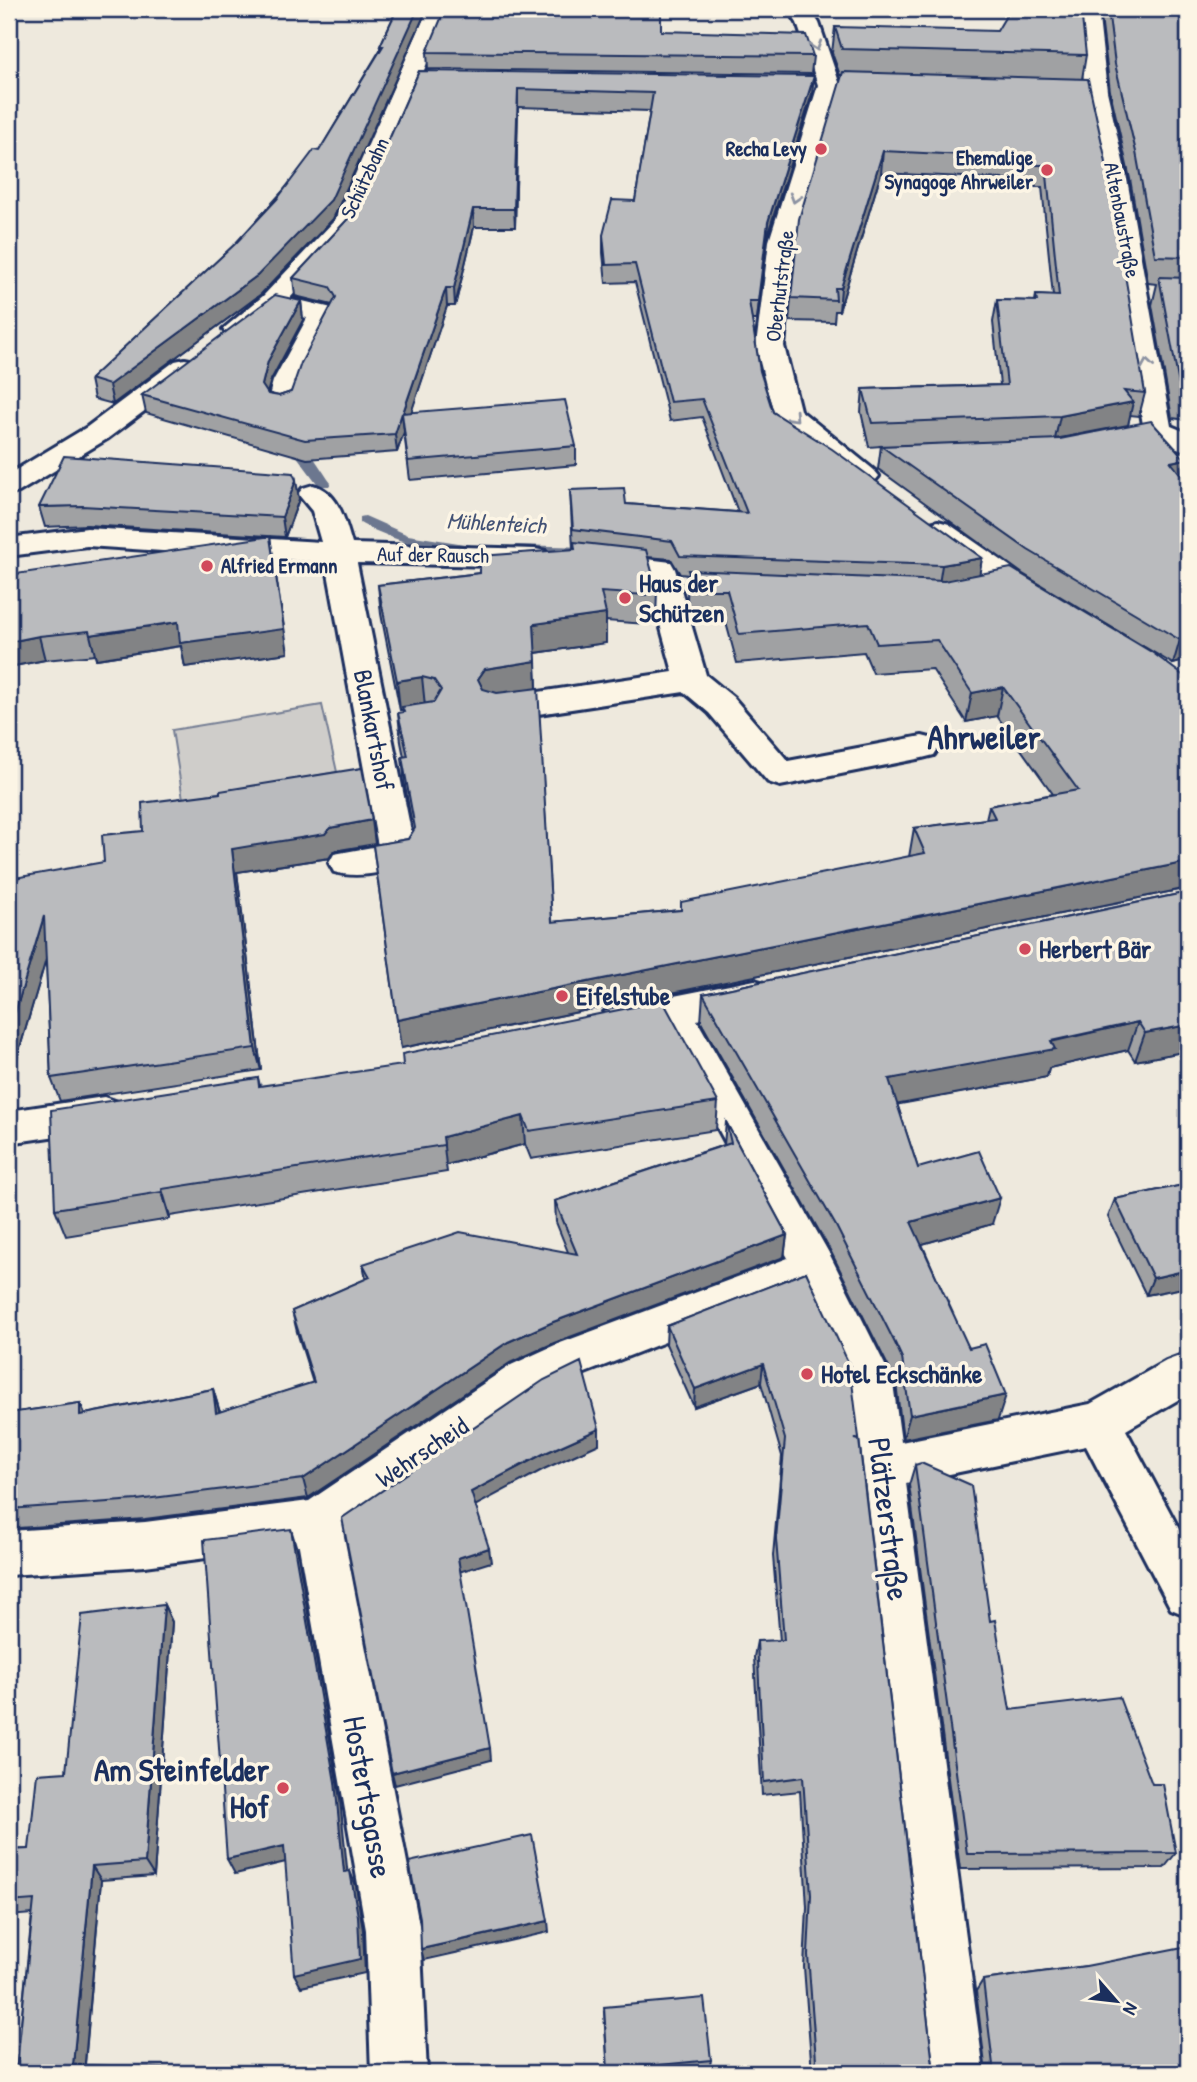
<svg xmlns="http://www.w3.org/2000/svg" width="1197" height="2082" font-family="'Patrick Hand',sans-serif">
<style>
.green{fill:#cfcdca;stroke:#757e94;stroke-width:2}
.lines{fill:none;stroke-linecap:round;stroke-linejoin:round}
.stream{fill:#6c778f;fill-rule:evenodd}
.minor-casing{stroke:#1b2f5e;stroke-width:6}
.minor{fill:#fcf5e5;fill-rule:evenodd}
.wall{fill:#a0a1a3;stroke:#1b2f5e;stroke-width:2;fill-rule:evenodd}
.shaded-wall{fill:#828385;stroke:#1b2f5e;stroke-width:2}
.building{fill:#babbbe;stroke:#1b2f5e;stroke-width:2}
.oneway{stroke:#8c92a2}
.poi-dot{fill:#d1495b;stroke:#fcf5e5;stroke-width:2.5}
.labels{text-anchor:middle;stroke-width:7;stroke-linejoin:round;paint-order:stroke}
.far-poi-label{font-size:21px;font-weight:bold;fill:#1b2f5e;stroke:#fcf5e5;text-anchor:end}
.far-street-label{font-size:21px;fill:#1b2f5e;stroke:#fcf5e5}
.far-water-label{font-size:23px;font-style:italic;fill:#445376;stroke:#fcf5e5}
.poi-label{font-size:26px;font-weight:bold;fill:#1b2f5e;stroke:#fcf5e5;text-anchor:start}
.street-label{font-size:26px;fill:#1b2f5e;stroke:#fcf5e5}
.near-street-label{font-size:32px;fill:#1b2f5e;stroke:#fcf5e5}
.near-poi-label{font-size:32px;font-weight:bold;fill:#1b2f5e;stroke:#fcf5e5;text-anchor:end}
.district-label{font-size:33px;font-weight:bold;fill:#1b2f5e;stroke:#fcf5e5}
</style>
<rect width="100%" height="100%" fill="#eee9dd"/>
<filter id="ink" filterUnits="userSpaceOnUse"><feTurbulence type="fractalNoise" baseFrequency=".0143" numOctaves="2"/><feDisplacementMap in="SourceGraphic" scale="14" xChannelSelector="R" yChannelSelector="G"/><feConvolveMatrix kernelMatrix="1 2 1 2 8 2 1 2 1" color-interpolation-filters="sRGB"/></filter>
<g filter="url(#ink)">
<path class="green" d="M322,705L337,772L183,799L172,730Z"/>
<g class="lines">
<path class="stream" d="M295,433C301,436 324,474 331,483L329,486H319L296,455L289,437Z
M365,516L408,535L471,545L478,549C460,565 380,535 360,523V517Z
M517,545L586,547L593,551L586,555L512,552V546Z"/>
<defs>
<path id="minor" d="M428,9H450L359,223L290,298L332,308L336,314L301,381L291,410L281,412L271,410L267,404L273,381L307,318L277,311C261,323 247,340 227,335L223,329L263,296L335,220Z
M788,9H810L819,23L840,85L795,241L784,346L800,410L874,470L879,476L874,482L864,485L854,482L777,419L773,413L756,346L769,241L818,85L797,23Z
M1076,9H1098L1107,91L1127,179L1171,426L1188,433V452L1148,437L1144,431L1103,179L1085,91Z
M185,359L195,361L199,367L195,373L107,439L19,492L9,495V474L87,427L175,361Z
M313,485C339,492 345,521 352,544L535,549L546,551L550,558L546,565L535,567L357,563L416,856L411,865C388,872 357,879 334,872L329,863L334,854L378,846L326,562L87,546L9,556V538L87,528L321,542L312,511L298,494L303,488Z
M938,521L949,524L1049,593L1054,600L1049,607L1038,610L1027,607L927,536L923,530L927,524Z
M598,553L671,562L675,569L706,675L733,697L788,761L922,736L934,739L939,747L934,755L922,758L780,786L768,782L709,713L684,692L499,720L487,717L482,709L487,701L499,698L673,672L647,577L587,569L583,562L587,555Z
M755,980L768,984L774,994L768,1004L697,1020L829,1253L887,1369L893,1383L901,1442L1090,1404L1166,1361L1182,1355L1188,1358V1394L1126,1430L1188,1546V1616L1171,1609L1086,1446L906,1483L984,2073H928L849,1383L804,1288L585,1373L543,1393L343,1531L420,1930L427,2073H371L366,1930L299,1546L145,1566L9,1575V1531L145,1522L309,1501L511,1365L555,1345L788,1258L663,1027L618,1037L604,1032L599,1022L604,1012L618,1007Z
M104,1097L118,1102L124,1113L118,1124L104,1129L9,1143V1111Z"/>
</defs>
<use href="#minor" class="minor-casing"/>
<use href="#minor" class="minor"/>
</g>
<path class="wall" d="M397,9H427L333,219L261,294L113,404L94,399L90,379L235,244L319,151L380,50V46Z
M1100,9H1188V420L1172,418L1152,305L1157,284L1148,283L1130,179L1110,91Z
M835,27L1086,55L1082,79L1145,393L1139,416L1130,415L1128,425L1055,439L1185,459L1181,474L1188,484V660L1173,664L1023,574L878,469L881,446L869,447L861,412L863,389L1000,385L993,322L997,300L1035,301L1036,295L1053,296L1042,187H1026L1024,180L881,173L839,311H835L834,322L789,321L791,298L842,75H840L832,53Z
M661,31L813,56L811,74L428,69L427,52Z
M419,71L812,94L766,240L757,320H752L760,371L773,412L982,558L979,574L1188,888L401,1048L373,845L408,839L413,831L405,786L402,757H404L401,742L398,713H403V710H400L381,614L378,585L480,573L574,549L573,548L570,490L626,504L738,512L702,417L670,421L635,282L606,283L603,253V235L635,201L650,111L518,107L515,227H474L455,306H447L411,412L576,446V465L410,480L404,432L397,452L307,459L146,413L142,395L301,301L303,320L271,380L267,393L279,396L291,392L332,305L295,296L293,278L360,206ZM647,557L671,559L680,574L688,575L687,599L692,619H725L737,663L864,652L873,673L932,669L966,722L997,716L1053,794L989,806L986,819L914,828L909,857L681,910L552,922L535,653L606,643V621L646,624V620L656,619L657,590Z
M299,499L285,537L87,525L45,527L39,507Z
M9,575L288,653L185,667L181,646L96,659L95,655L45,660L9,667Z
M372,820L375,844L334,851L329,858L237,872L261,1070L60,1101L51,1078L46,959L9,1085V879Z
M1188,892V1051L1135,1061L1128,1050L1049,1068L1047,1077L897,1104L918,1168L992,1224L922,1244L998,1420L903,1439L896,1383L889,1368L831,1252L701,1022L703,994Z
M258,1078L260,1086L718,1102L716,1130L531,1159L525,1144L446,1165L447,1172L170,1216V1219L66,1236L55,1209Z
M726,1122L787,1235L784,1257L554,1343L510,1363L308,1498L145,1519L18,1528L9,1511V1413L80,1403L85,1414L213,1389L220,1412L313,1383L297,1332L292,1311L366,1279L363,1264L568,1252L556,1222L555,1201L724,1145Z
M1188,1184V1287L1146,1295L1108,1217L1115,1199Z
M806,1272L859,1438L933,2065H985L976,1991L983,1980L1086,1966L1188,2073H812L804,1967L807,1907L800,1791L762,1795L754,1657L757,1641H780L773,1556L782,1456L761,1383L694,1407L666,1344L667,1326Z
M915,1465L990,1621L1010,1710L1176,1853L1164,1868L960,1869L909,1485Z
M164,1605L172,1622L154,1876L101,1880L85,2065L241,2071L243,2073H14L17,2063L32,1914L9,1916V1850L29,1849Z
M604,2012L711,2060L710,2065L626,2073H608Z"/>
<path class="shaded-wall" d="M418,9H427L333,219L261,294L113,404L109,385L258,275Z
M814,76L812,94L766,240L757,320L768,222Z
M518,89V107L515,227L514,209Z
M883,151L881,173L839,311L841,288Z
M473,209L474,227L455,306L454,288Z
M446,288L447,306L405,431L403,413Z
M301,301L303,320L271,380L264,403L262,385L268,361Z
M1133,402L1128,425L1055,439L1060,416Z
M402,413L404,432L397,452L395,434Z
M1185,459L1178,483L1171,462Z
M296,480L299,499L285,537L282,517Z
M270,537L288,653L185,667L181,646L96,659L90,635L178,622Z
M982,558L979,577L939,584L942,565Z
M606,614V643L535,653L534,624Z
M39,636L45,660L9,667V642Z
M1188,638V660L1173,664L1180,640Z
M536,661L537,690L480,708L478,679L485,669Z
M422,677L425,706L400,710L397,681Z
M1003,687L997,716L966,722L972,693Z
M372,820L375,844L334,851L329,858L237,872L261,1070L255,1048L232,849L330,828Z
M1188,862V888L401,1048L397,1020Z
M44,916L52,939L9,1085V1033Z
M1138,1022L1128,1050L1049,1068L1047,1077L884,1107L889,1079Z
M1188,1025V1051L1135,1061L1145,1033Z
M523,1116L525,1144L446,1165L443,1137Z
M162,1189L170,1216V1219L162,1192Z
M1000,1198L992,1224L905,1249L911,1222Z
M787,1235L784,1257L554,1343L510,1363L308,1498L303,1479L508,1342L553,1322Z
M1188,1270V1287L1146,1295L1153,1278Z
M763,1364L761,1383L694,1407L695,1389Z
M213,1389L219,1410L222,1433L216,1413Z
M1006,1395L998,1420L903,1439L910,1415Z
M80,1403L89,1423L80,1415Z
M599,1429V1444L544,1469L473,1507L471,1492L543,1454Z
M291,1529L297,1549L340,1799L349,1887L344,1872Z
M489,1548L491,1562L459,1572L458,1558Z
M164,1605L172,1622L154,1876L145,1862Z
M490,1748L491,1760L395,1785L392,1773Z
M284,1846L290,1861L235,1874L227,1859Z
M92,1866L101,1880L84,2073L73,2065Z
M350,1871L356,1886L363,1930L365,1973L301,1987L294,1974Z
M548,1921L549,1932L424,1960L421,1949Z"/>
<path class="building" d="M397,9H418L331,200L258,275L109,385L90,379L235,244L277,199L314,150L319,151L383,46H380Z
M445,9H661V31L806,35L813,56L427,52Z
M1010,9H1081L1086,55L842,49L835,27L997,31Z
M1108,9H1188V257L1155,256L1136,152L1115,64Z
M419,71L814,76L768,222L758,301H749L760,371L773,412L832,449L982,558L942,565L680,556L672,541L573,529L570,490L624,488L626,504L747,513L702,399L670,402L635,264L606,265L603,235L612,200L635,201L653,93L518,89L514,209H473L454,288H446L403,413L565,400L576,446L408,461L402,413L395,434L305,440L142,395L275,295L301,301L268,361L262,385L268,394L279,396L291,392L301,363L336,297L330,287L293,278L360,206Z
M843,72L1088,79L1105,157L1145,393L1124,391L1133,402L1060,416L872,423L863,389L1007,385L997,300L1037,301L1036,295L1059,296L1046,165H1030L1028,158L883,151L841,288H835L836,300L791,298L799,219Z
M1159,277L1188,278V391L1180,390Z
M1151,421L1185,459L1171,462L1188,484V638L1180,640L1028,550L881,446L1060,439Z
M64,456L293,473L296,480L282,517L82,506L39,507Z
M265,537H270L284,629L180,643L178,622L90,635L89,631L39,636L9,642V575Z
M574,542L646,550L657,590H646V595L601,592L606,614L534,624L536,661L485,669L478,679L483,689L497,693L538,688L552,922L681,910V902L925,853L914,828L995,818L989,806L1078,790L1003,687L972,693L937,640L877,644L868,623L739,634L727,590H694L688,570L944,581L1011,568L1153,653L1188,679V862L397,1020L373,845L408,839L415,828L402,757L408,756L398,713L404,712L402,707L434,702L441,690L434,680L422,677L397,681L378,585L480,573V556L575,549Z
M362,768L372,820L330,828L325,834L232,849L255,1048L51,1078L44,916L9,1033V879L104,862L102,835L143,831L142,803L220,793V791Z
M1188,892V1025L1145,1033L1138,1022L1051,1041L1055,1049L889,1079L918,1168L979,1151L1000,1198L911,1222L969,1348L985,1344L1006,1395L910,1415L902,1358L895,1343L836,1226L703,994Z
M663,1001L718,1102L529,1131L523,1116L443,1137L444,1145L162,1189V1192L55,1209L51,1110L258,1078L259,1086L403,1065L402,1054Z
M726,1122L787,1235L553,1322L508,1342L303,1479L137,1500L9,1509L10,1461H9V1413L80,1403V1415L213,1389L216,1413L314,1382L292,1311L370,1277L363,1264L460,1232L577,1254L555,1201L731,1143Z
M1188,1184V1270L1153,1278L1115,1199Z
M806,1272L850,1366L859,1438L855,1439L859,1440L933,2065H993L983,1980L1086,1966L1188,1946V2073H817L808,1955L811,1895L803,1777L764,1782L757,1641L784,1640L776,1539L785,1439L763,1364L695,1389L667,1326Z
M581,1362L599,1429L543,1454L471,1492L489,1548L458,1558L490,1748L392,1773L342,1518L544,1380Z
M921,1463L971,1485L990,1621L995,1620L1010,1710L1119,1697L1152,1784H1163L1176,1853L967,1854L915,1465Z
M291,1529L335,1782L344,1872L350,1871L358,1916L360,1959L294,1974L284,1846L227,1859L204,1540Z
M164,1605L145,1862L92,1866L73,2065L241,2071V2073H14L17,2063L34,1900L9,1902V1850L29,1849L37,1774L66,1772L82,1615Z
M532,1835L548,1921L421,1949L420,1918L409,1862Z
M704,1998L711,2060L608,2070L604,2007Z"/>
<defs><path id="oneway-chevron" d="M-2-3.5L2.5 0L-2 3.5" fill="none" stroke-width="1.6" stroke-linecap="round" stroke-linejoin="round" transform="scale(1.75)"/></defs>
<g class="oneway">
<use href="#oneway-chevron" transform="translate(816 46) rotate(72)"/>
<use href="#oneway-chevron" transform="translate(795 198) rotate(107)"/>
<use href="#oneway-chevron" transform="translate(1147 364) rotate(-99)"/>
<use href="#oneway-chevron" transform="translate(794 417) rotate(47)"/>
</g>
</g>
<g class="poi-dot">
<circle cx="821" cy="149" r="7"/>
<circle cx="1047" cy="170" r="7"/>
<circle cx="207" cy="566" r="7"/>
<circle cx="625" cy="598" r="7"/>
<circle cx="1025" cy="949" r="7"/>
<circle cx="562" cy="996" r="7"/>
<circle cx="807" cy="1374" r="7"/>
<circle cx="283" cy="1788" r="7"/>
</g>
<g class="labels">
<g class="far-poi-label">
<text x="807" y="156">Recha Levy</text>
<text x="1033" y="165">Ehemalige<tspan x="1033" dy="24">Synagoge Ahrweiler</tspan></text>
<text x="221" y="573" text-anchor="start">Alfried Ermann</text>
</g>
<g class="far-street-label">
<text transform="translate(365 178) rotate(-65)" y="7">Schützbahn</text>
<text transform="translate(1122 220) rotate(79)" y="7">Altenbaustraße</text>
<text transform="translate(780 286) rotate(-83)" y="7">Oberhutstraße</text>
<text transform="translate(433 555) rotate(1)" y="7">Auf der Rausch</text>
</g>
<g class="far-water-label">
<text transform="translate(496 523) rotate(3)" y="8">Mühlenteich</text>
</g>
<g class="poi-label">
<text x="639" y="592">Haus der<tspan x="639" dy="30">Schützen</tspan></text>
<text x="1039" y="958">Herbert Bär</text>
<text x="576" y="1005">Eifelstube</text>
<text x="821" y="1383">Hotel Eckschänke</text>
</g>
<g class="street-label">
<text transform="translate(374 730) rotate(79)" y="9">Blankartshof</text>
<text transform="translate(422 1452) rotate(-34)" y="9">Wehrscheid</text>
</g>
<g class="near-street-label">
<text transform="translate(889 1519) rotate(83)" y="11">Plätzerstraße</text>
<text transform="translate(368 1797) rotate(80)" y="11">Hostertsgasse</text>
</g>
<g class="near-poi-label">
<text x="269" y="1781">Am Steinfelder<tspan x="269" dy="37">Hof</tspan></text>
</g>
<g class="district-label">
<text x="984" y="749">Ahrweiler</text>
</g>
</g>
<rect width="1197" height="2082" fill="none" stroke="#fcf5e5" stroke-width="35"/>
<rect x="18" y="18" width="1162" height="2047" fill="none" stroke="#1b2f5e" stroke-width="2.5" filter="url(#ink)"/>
<g transform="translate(1116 2001) rotate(118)" stroke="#fcf5e5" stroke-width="5" paint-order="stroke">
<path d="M0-5L12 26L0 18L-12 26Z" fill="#1b2f5e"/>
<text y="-10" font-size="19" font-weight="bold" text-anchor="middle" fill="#1b2f5e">N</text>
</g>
</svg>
